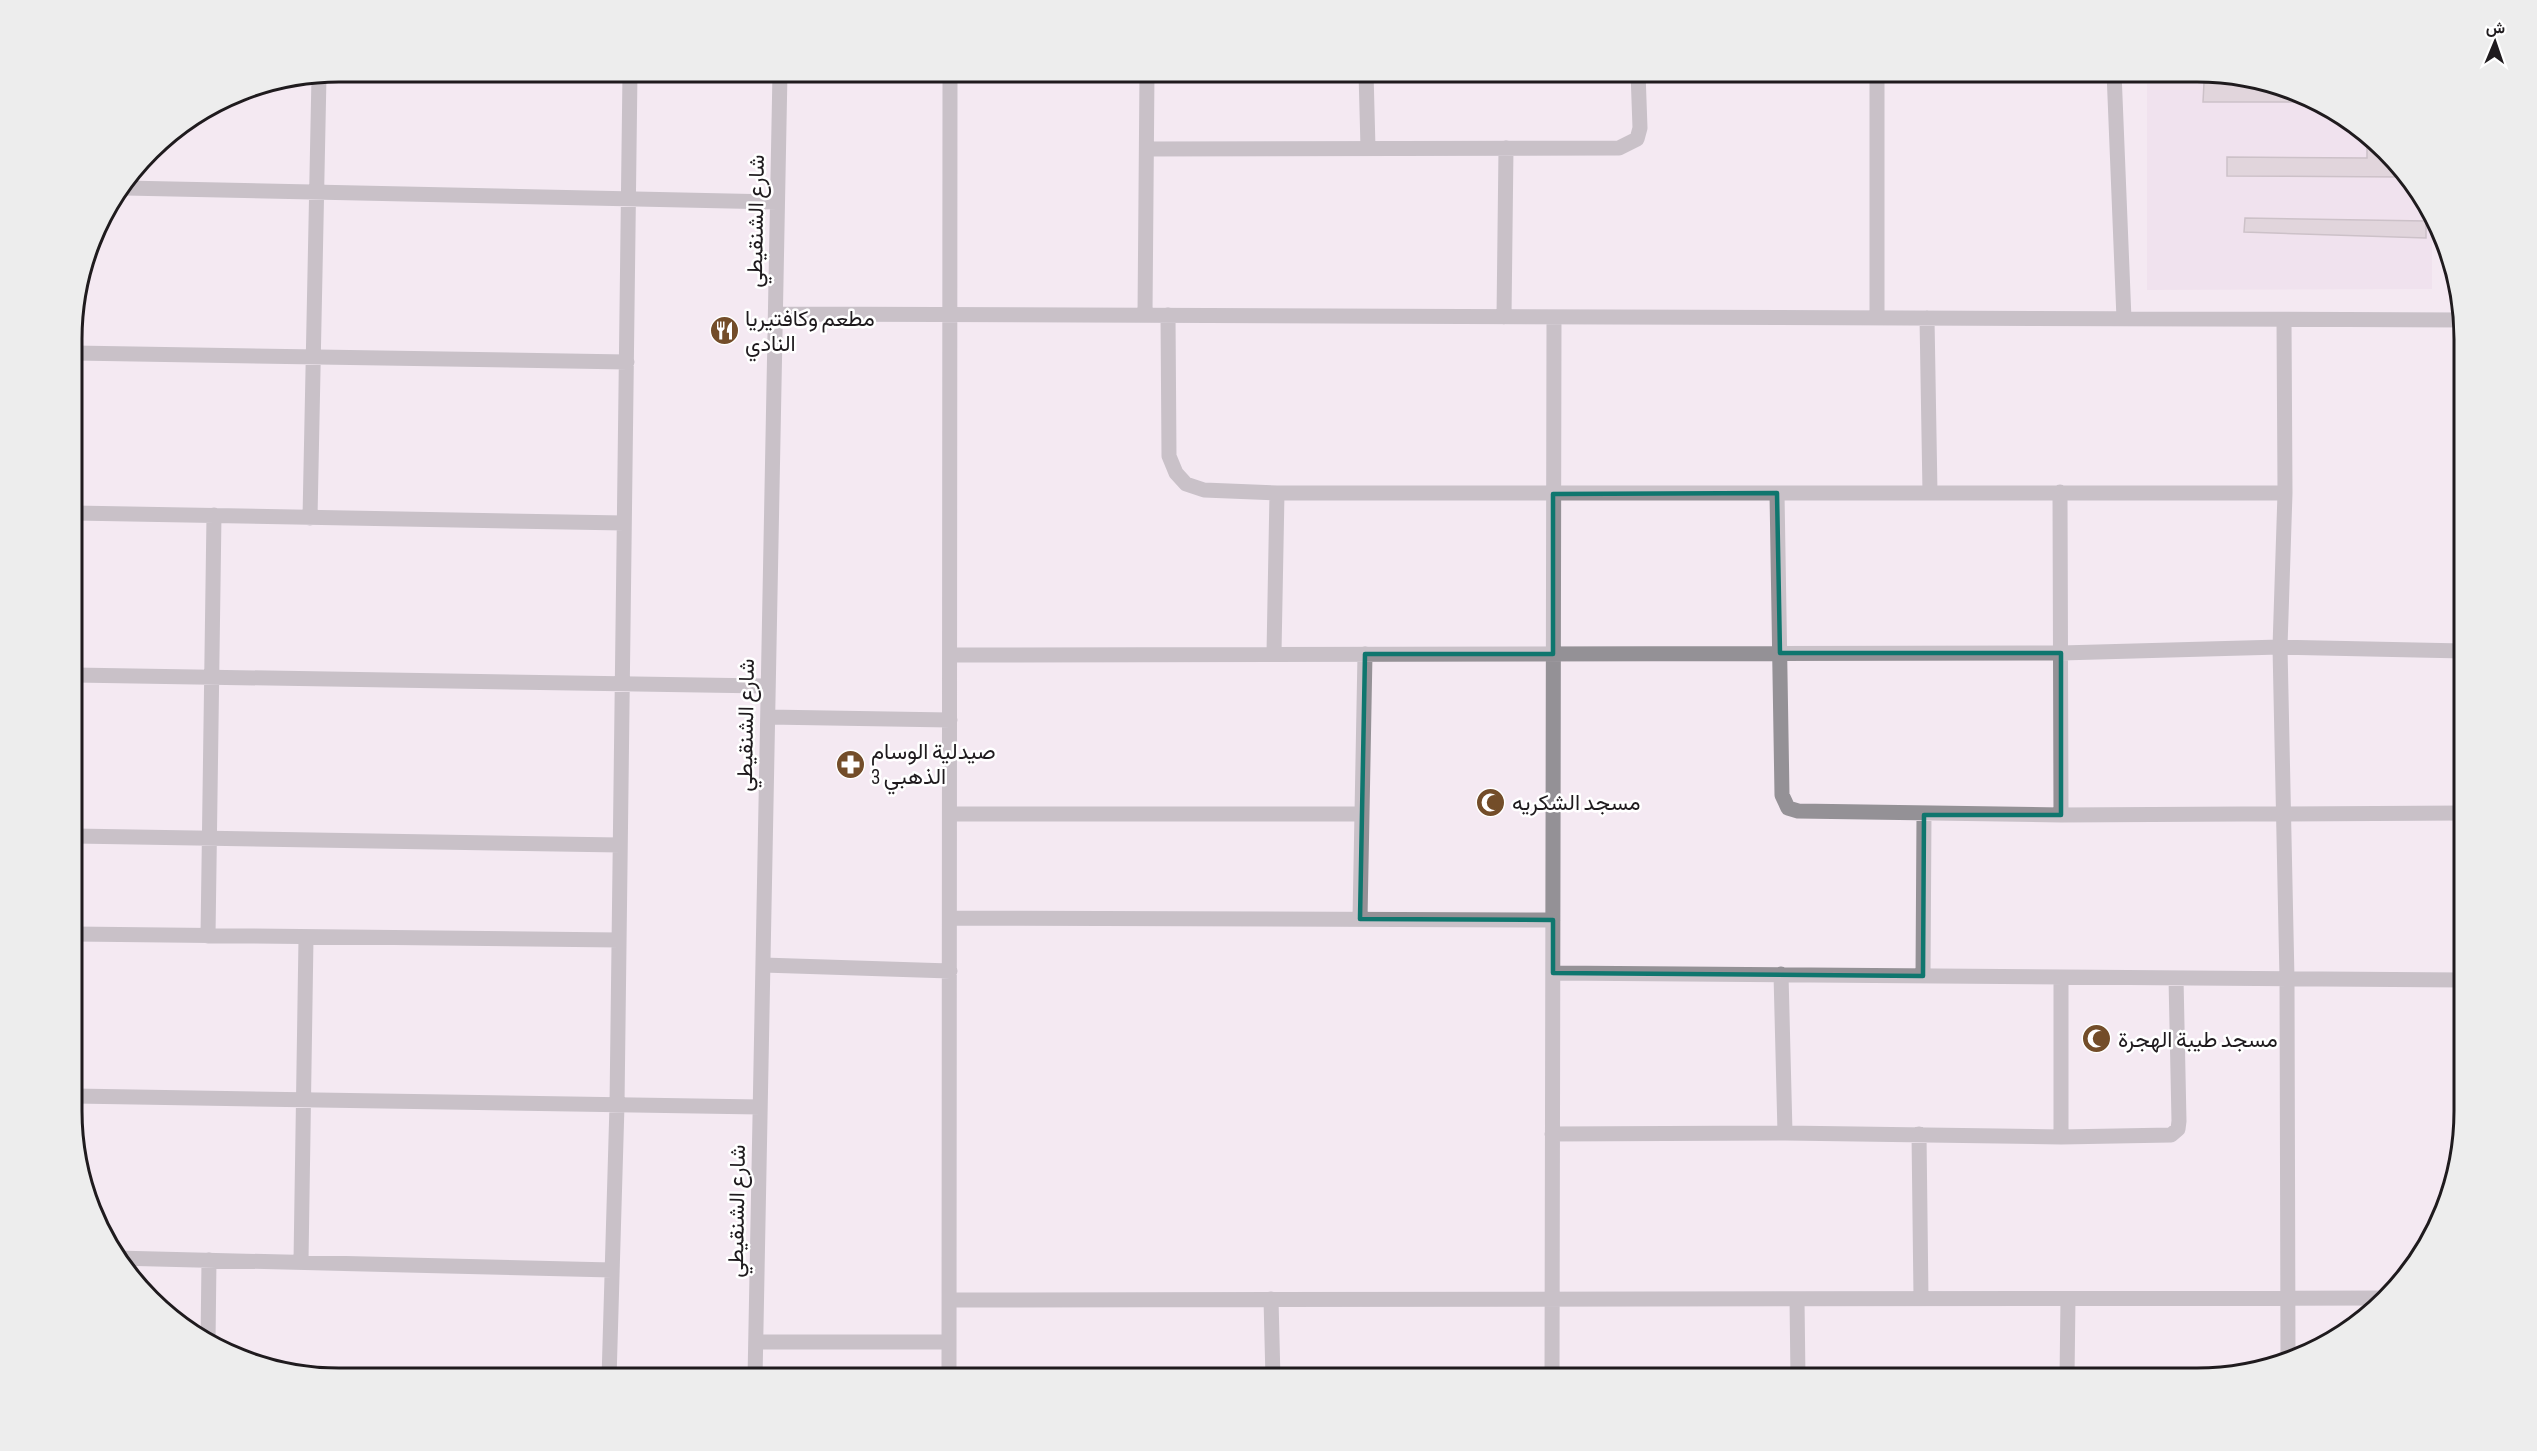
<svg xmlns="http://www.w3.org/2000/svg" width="2537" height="1451" font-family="'Sofia Sans Condensed',Vazirmatn,sans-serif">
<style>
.built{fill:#ecdae8}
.building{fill:#cabdc2;stroke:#9c9095;stroke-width:1.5}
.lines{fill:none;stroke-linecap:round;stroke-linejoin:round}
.minor{stroke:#949196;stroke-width:15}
.marked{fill:none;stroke:#0f766e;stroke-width:4.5;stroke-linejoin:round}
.labels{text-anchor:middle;stroke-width:5;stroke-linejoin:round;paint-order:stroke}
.street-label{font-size:22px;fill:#1f1b1e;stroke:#fff}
.poi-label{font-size:22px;fill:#1f1b1e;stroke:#fff;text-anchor:start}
.rim{fill:none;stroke:#1f1b1e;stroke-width:3}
</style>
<rect width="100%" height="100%" fill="#f4e9f2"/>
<path class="built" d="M2147,73H2205L2267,81L2331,108L2420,191L2432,215V289L2147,290Z"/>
<path class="building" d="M2269,82L2316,102H2203L2204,83Z
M2367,141L2404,177L2227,176V157L2367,158Z
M2245,218L2426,221V238L2244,232Z"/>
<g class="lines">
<path class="minor" d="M1366,72L1368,148
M2114,72L2124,319
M1147,149L1619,148L1637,139L1640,128L1638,72
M125,188L777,202
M776,314L2464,320
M1145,315L1147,72
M1168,315L1169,456L1176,473L1186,484L1204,490L1277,493H2285
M1504,317L1506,148
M1877,318V72
M1927,318L1930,493
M2284,320L2285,493L2280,647L2287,979L2288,1356
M74,353L627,362
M2060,492L2061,815
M1777,493L1782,795L1788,808L1798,811L2061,815L2464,813
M74,513L624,523
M310,518L319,76
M1274,653L1277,493
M950,655L2061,653L2280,647L2464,651
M74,675L768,686
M768,717L950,720
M950,814H1362
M74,836L620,845
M950,918L1553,920
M1360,919L1365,654
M74,934L619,940
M208,936L214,515
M763,965L950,971
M1553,973L2464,980
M1781,974L1785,1133
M1923,976L1924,815
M74,1096L760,1107
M1552,1134L1785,1133L2061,1137L2171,1135L2178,1129L2179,1121L2176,978
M1919,1134L1921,1298
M2061,1137V977
M116,1258L612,1270
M301,1261L306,938
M1271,1299L1273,1379
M1797,1299L1798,1379
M949,1300L2388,1298
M756,1342H949
M208,1344L209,1260
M2067,1378L2068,1299
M609,1379L617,1105L630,72
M755,1379L780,72
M949,1379L950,72
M1552,1379L1554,317"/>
</g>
<path d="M0 0H2537V1451H0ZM1777,493L1780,653H2061V815H1924L1923,976L1553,973V920L1360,919L1365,654H1553V494Z" fill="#f4e9f2" fill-opacity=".55" fill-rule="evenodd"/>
<path class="marked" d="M1777,493L1780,653H2061V815H1924L1923,976L1553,973V920L1360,919L1365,654H1553V494Z"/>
<defs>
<symbol id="restaurant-disc" viewBox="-11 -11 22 22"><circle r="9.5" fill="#734d29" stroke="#fff"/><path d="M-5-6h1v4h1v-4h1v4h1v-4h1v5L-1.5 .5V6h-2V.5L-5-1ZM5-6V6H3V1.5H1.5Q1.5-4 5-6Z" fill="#fff"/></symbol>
<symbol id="pharmacy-disc" viewBox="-11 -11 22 22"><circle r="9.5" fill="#734d29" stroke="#fff"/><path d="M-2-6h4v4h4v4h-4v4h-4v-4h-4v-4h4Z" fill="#fff"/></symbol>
<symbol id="mosque-disc" viewBox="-11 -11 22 22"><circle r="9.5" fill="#734d29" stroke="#fff"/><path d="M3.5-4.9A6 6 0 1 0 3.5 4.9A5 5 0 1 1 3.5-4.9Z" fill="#fff"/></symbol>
</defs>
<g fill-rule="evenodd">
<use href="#restaurant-disc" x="708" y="314" width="33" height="33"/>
<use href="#pharmacy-disc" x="834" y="748" width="33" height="33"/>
<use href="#mosque-disc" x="1474" y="786" width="33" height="33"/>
<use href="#mosque-disc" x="2080" y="1022" width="33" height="33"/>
</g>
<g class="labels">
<g class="street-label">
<text transform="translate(755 221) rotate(-89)" y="8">شارع الشنقيطي</text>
<text transform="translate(745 725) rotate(-89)" y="8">شارع الشنقيطي</text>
<text transform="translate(736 1211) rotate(-89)" y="8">شارع الشنقيطي</text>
</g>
<g class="poi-label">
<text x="745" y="326">مطعم وكافتيريا<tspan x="745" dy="25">النادي</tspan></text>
<text x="871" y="759">صيدلية الوسام<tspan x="871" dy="25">الذهبي 3</tspan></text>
<text x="1512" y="810">مسجد الشكريه</text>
<text x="2118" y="1047">مسجد طيبة الهجرة</text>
</g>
</g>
<path d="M0 0H2537V1451H0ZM339 82H2197A257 257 0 0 1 2454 339V1111A257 257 0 0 1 2197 1368H339A257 257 0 0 1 82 1111V339A257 257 0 0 1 339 82Z" fill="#ededed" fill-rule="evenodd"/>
<path class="rim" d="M339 82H2197A257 257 0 0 1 2454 339V1111A257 257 0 0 1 2197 1368H339A257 257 0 0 1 82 1111V339A257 257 0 0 1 339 82Z"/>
<g transform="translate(2495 42) rotate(2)" stroke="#ffffff" stroke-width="4.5" paint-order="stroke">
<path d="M0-4.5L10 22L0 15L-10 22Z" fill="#1f1b1e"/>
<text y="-9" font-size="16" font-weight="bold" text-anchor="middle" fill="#1f1b1e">ش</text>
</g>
</svg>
